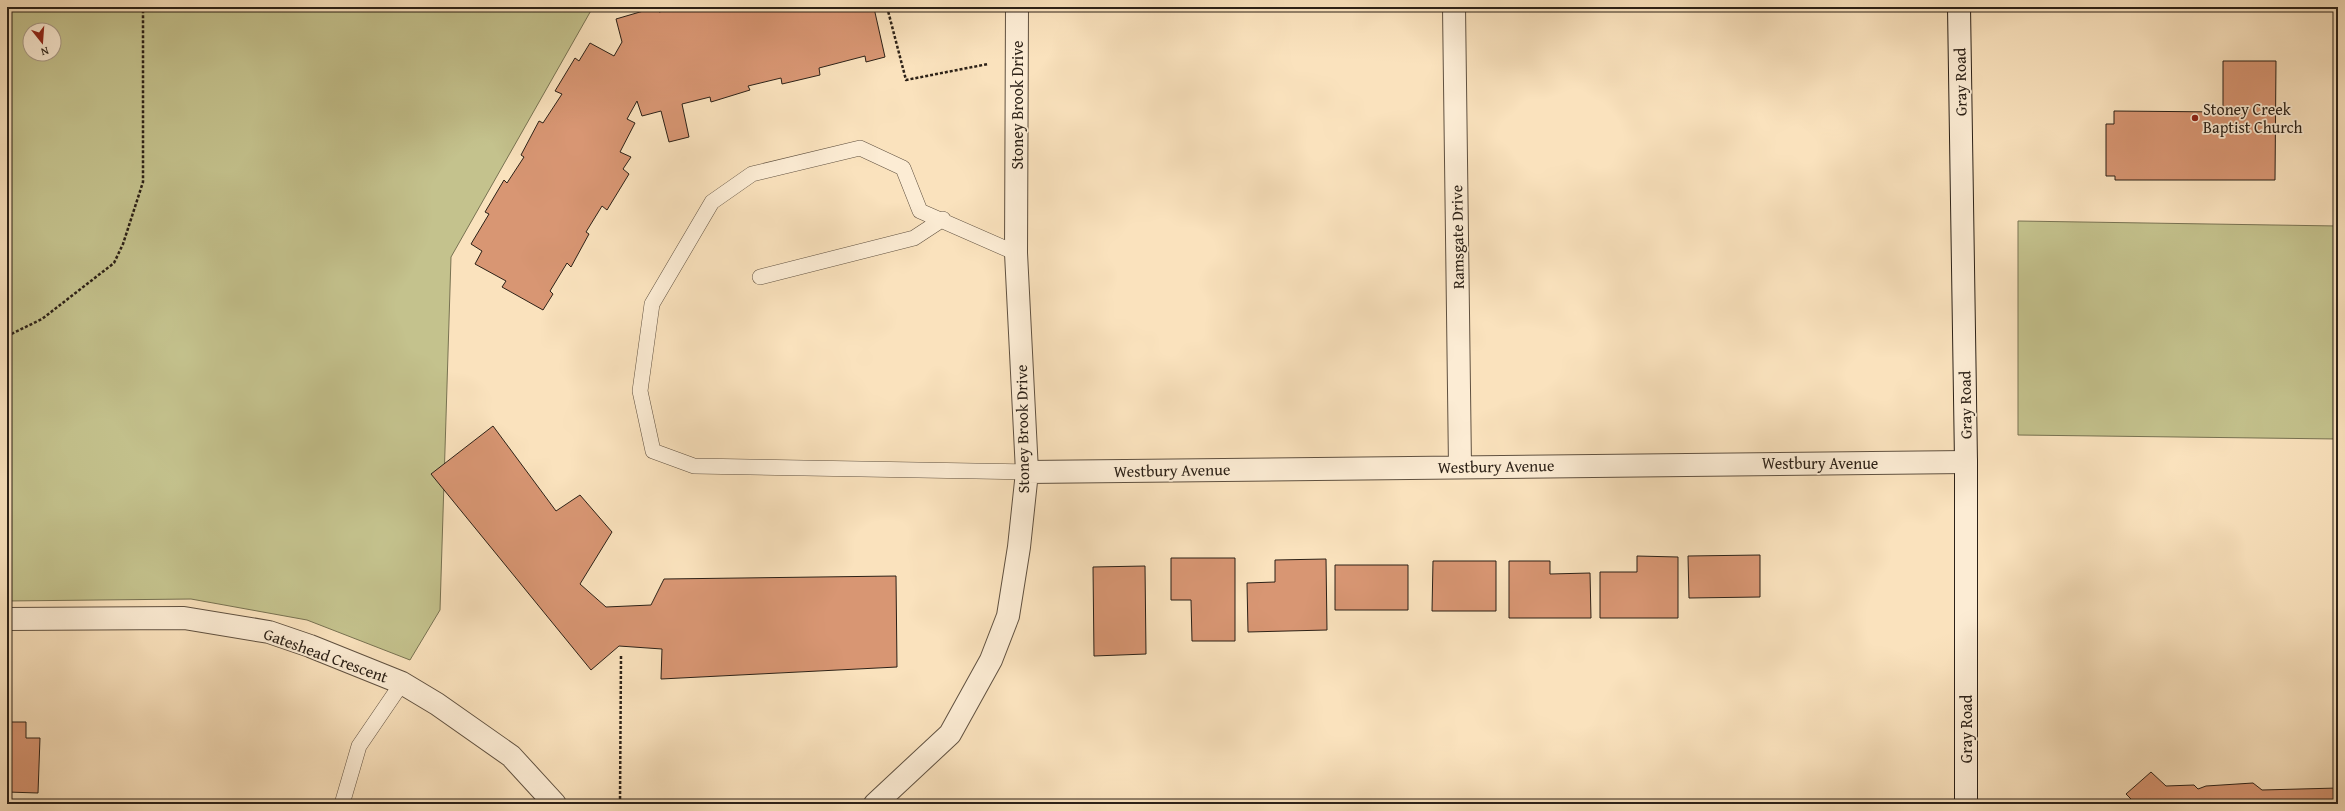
<svg xmlns="http://www.w3.org/2000/svg" width="2345" height="811" font-family="'Gentium Book Plus',serif">
	<rect width="100%" height="100%" fill="#fae2bd"/>
	<filter id="stains"><feTurbulence type="fractalNoise" baseFrequency=".005" numOctaves="4"/><feColorMatrix values="0 0 0 0 .2 0 0 0 0 .09 0 0 0 0 .02 0 0 0 .5 -.17"/></filter>
	<radialGradient id="worn" r=".72"><stop offset=".6" stop-color="#630" stop-opacity="0"/><stop offset="1" stop-color="#630" stop-opacity=".3"/></radialGradient>
	<path fill="#c4c28d" stroke="#787252" fill-rule="evenodd" d="M7,7H593L451,257L440,610L410,660L307,620L191,599L7,601ZM30,30H54V54H30Z
		M2018,221L2338,226V439L2018,435Z"/>
	<path fill="#d89673" stroke="#2c2117" d="M657,7L659,12L680,7L874,8L885,57L866,62L865,56L819,68L820,75L782,84L781,78L748,86L750,90L711,102L710,97L682,104L689,137L669,142L661,111L642,116L637,101L627,119L635,123L620,152L631,157L623,169L629,174L607,210L602,206L586,232L589,234L571,267L567,263L550,291L553,294L543,310L502,287L506,281L475,264L482,251L471,244L489,214L485,212L504,180L507,183L524,157L521,155L539,121L543,123L562,94L555,91L575,58L579,61L590,43L614,56L622,42L616,19Z
		M2223,61H2276L2275,180H2115V176H2106V124H2114V111L2223,112Z
		M493,426L556,511L580,495L612,532L580,584L606,607L651,605L664,579L896,576L897,667L661,679L662,649L619,646L591,670L431,474Z
		M1760,555V597L1689,598L1688,556Z
		M1637,556L1678,557V618H1600V572H1637Z
		M1171,558H1235V641H1192L1191,600H1171Z
		M1326,559L1327,630L1248,632L1247,583L1275,582V560Z
		M1433,561H1496V611H1432Z
		M1509,561H1550V574L1590,573L1591,618H1509Z
		M1335,565H1408V610H1335Z
		M1145,566L1146,654L1094,656L1093,567Z
		M7,722H26V738H40L38,793L7,792Z
		M2151,772L2166,786L2194,785L2198,789L2206,786L2253,783L2262,790L2338,788V804H2136L2126,794Z"/>
	<g fill="none" stroke-linecap="round" stroke-linejoin="round">
		<g stroke="#605140" stroke-width="16">
			<path id="lane" d="M1016,253L920,211L903,168L860,148L752,174L712,202L652,304L640,391L653,451L694,466L1027,472
				M760,277L914,238L943,219
				M342,804L359,746L402,683"/>
		</g>
		<g stroke="#605140" stroke-width="24">
			<path id="street" d="M1454,7L1460,466
				M1027,472L1966,462
				M7,619L184,618L269,632L310,646L402,683L437,704L511,756L555,804
				M875,804L950,734L991,660L1008,616L1019,547L1027,472L1016,253L1017,7"/>
		</g>
		<g stroke="#2c2117" stroke-width="24">
			<path id="secondary" d="M1959,7L1966,462V804"/>
		</g>
		<path stroke="#2c2117" stroke-width="2.5" stroke-dasharray="3 2" stroke-linecap="butt" d="M887,7L906,80L988,64
			M7,336L42,319L114,263L123,244L143,182V7
			M620,804L621,656"/>
		<use href="#lane" stroke="#fcecd4" stroke-width="15"/>
		<use href="#street" stroke="#fcecd4" stroke-width="22"/>
		<use href="#secondary" stroke="#fcecd4" stroke-width="22"/>
	</g>
	<circle fill="#8f2418" stroke="#fcecd4" stroke-width="1.5" cx="2195" cy="118" r="4"/>
	<g text-anchor="middle" stroke-width="3.5" stroke-linejoin="round" paint-order="stroke">
		<g font-size="16" fill="#2c2117" stroke="#fcecd4">
			<text transform="translate(1960 82) rotate(-91)" y="6">Gray Road</text>
			<text transform="translate(1017 105) rotate(-90)" y="6">Stoney Brook Drive</text>
			<text transform="translate(1457 237) rotate(-91)" y="6">Ramsgate Drive</text>
			<text transform="translate(1965 405) rotate(-91)" y="6">Gray Road</text>
			<text transform="translate(1022 429) rotate(-91)" y="6">Stoney Brook Drive</text>
			<text x="1820" y="469">Westbury Avenue</text>
			<text transform="translate(1496 466) rotate(-1)" y="6">Westbury Avenue</text>
			<text transform="translate(1172 470) rotate(-1)" y="6">Westbury Avenue</text>
			<text transform="translate(326 655) rotate(20)" y="6">Gateshead Crescent</text>
			<text transform="translate(1966 729) rotate(-90)" y="6">Gray Road</text>
		</g>
		<g font-size="16" fill="#2c2117" stroke="#fcecd4" text-anchor="start">
			<text x="2203" y="115">Stoney Creek<tspan x="2203" dy="18">Baptist Church</tspan></text>
		</g>
	</g>
	<rect width="2345" height="811" fill="none" stroke="#fae2bd" stroke-width="24"/>
	<rect x="8" y="8" width="2329" height="795" fill="none" stroke="#2c2117" stroke-width="2"/>
	<rect x="12" y="12" width="2321" height="787" fill="none" stroke="#2c2117"/>
	<g transform="translate(42 42) rotate(163)"><circle r="19" fill="#fcecd4" stroke="#a99b88"/>
	<path d="M0-3L7 15L0 10L-7 15Z" fill="#8f2418"/>
	<text y="-6" font-size="11" font-weight="bold" text-anchor="middle" fill="#2c2117">N</text>
	</g>
	<rect width="100%" height="100%" filter="url(#stains)"/>
	<rect width="100%" height="100%" fill="url(#worn)"/>
</svg>
